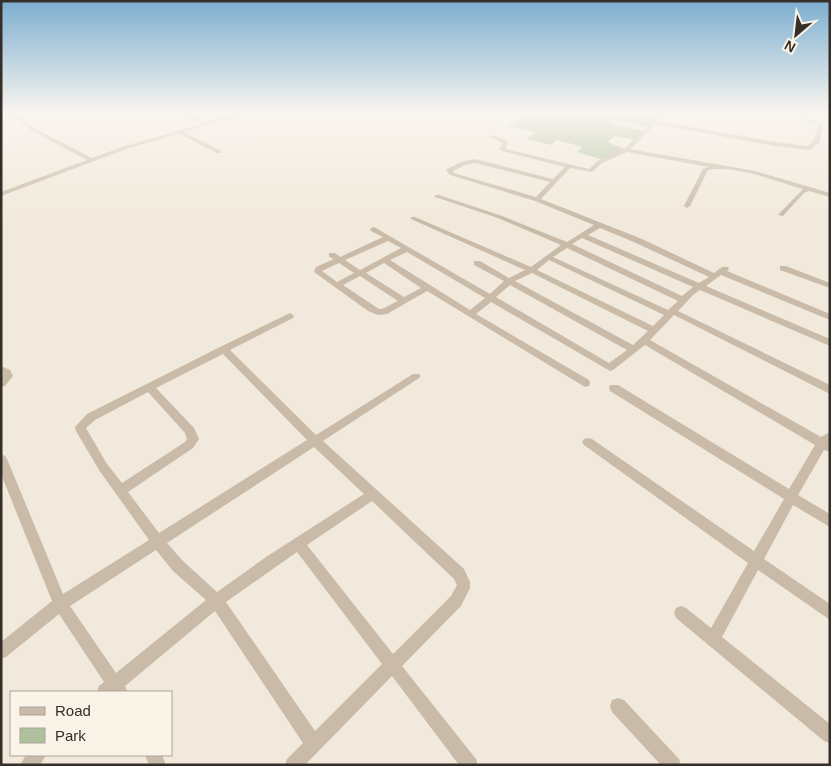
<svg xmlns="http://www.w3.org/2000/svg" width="831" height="766" font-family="Arial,sans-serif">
	<rect width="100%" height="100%" fill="#f1e9db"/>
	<path fill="#afc09c" d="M519,113H633L655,117V122L649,127L614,120L611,124L645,131L636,140L614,136L608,142L626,150L604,160L577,152L583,147L557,140L551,145L526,139L536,132L508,126L521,117Z"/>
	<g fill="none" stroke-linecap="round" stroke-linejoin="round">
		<path stroke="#c9bba8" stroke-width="3" d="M11,113L32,129"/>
		<path fill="#c9bba8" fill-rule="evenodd" d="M185,113H191L207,122L238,113H247L184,132L221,151V153H217L179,134L129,148L1,196V192L87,160L30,130V128H34L92,158L125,146L175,132V130H180L202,124Z
			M652,113H658V121L775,142L808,146L813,142L818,125L804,120V118L824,124L819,143L809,150L775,146L656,124L630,149L755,171L830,193V197L809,191L804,193L783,216L778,215L803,189C775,181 736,165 708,170L690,206L687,208L684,206L703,169L709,167L627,152L602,163L592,172L570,168L541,199L642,239L714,273L722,267H728L729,269L727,271L830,314V320L721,275L706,286L830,339V346L700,290L693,295L678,311L830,385V394L674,315L650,340L821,437L830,432V452L824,450L798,495L830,514V527L793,505L764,559L830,604V620L758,570L722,637L830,724V743L824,741L676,618L674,613L676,608L681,606L686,608L711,628L748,563L584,445L582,442L584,439L588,438L592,439L754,551L784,499L610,391L609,388L610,385H618L789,489L815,445L645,345L613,370L610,371L491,302L476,314L589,380L590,383L589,386L585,387L427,291L387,314L378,315L368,311L314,272L316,267L334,259L329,257V253H335L340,257L383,237L371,231L370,229L374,227L490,294L504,281L474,265V261H480L509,278L525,270L411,219V217H415L531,267L561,245L498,218L435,197V195H439L502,216L567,242L594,225L535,201L450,175L446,170L447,169L461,162L475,159L553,179L565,167L502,151L499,149L503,143L489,137L492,135L508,141L506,149L589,169L598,161L624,149L652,122ZM475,163L550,182L536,197L454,173L453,171L465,165ZM600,228L636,243L709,277L699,283L588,235ZM582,238L693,287L682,296L572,244ZM388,241L401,248L360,270L345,260ZM567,248L678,301L668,310L553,257ZM407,252L485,298L470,310L390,260ZM549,260L664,315L653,326L537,270ZM339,263L354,273L337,282L322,271ZM384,263L421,288L404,297L366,273ZM532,273L648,331L633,345L515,281ZM360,276L398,301L382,309H379L343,285ZM510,285L627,350L609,363L496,297Z
			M780,266H786L830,283V288L780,270Z
			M290,313L294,316L293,318L230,350L316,435L413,374H419L421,376L419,378L323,441L464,569L470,582V588L461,606L402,666L476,759L478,765H459L392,676L305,765H285L287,759L303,743L215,611L125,686L128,692H97L99,686L104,682L59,614L6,657L1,659V642L52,601L1,474V454L5,456L7,459L63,594L149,540L99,470L76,431L75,427L87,414L220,347ZM223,354L307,440L159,533L128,492L193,448L199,439L194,428L156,388ZM148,392L185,433L187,439L185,442L122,483L107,464L86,428L95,420ZM314,447L364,494L266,557L217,592L183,561L167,543ZM372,501L454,579L457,585L451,596L393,654L307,545ZM156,550L173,571L206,600L116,673L70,606ZM297,552L382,664L315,731L226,602Z
			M1,366L10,370L13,376L5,386L1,387V377L3,375L1,373Z
			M618,698L624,700L679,759L681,765H661L612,712L610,706L612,700Z
			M26,755H46L40,765H20Z
			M145,755H162L166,765H149Z"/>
	</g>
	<linearGradient id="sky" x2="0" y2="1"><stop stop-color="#7caed0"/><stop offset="0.51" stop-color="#f9f5ef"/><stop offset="1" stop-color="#f9f5ef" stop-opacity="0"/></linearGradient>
	<rect width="831" height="221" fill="url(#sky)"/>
	<rect width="831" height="766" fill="none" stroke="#362e28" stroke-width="5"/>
	<rect x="10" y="691" width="162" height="65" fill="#f9f3e8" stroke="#aba49b"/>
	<rect x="20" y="707" width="25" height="8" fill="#c9bba8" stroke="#aba49b"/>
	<text x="55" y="716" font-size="15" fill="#362e28">Road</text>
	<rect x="20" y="728" width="25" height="15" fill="#afc09c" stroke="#aba49b"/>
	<text x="55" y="741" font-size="15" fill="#362e28">Park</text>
	<g transform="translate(796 35) rotate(208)" stroke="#f9f3e8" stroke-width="4" paint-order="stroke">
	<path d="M0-4L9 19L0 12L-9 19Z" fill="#362e28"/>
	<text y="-8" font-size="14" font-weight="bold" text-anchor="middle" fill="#362e28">N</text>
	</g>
</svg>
